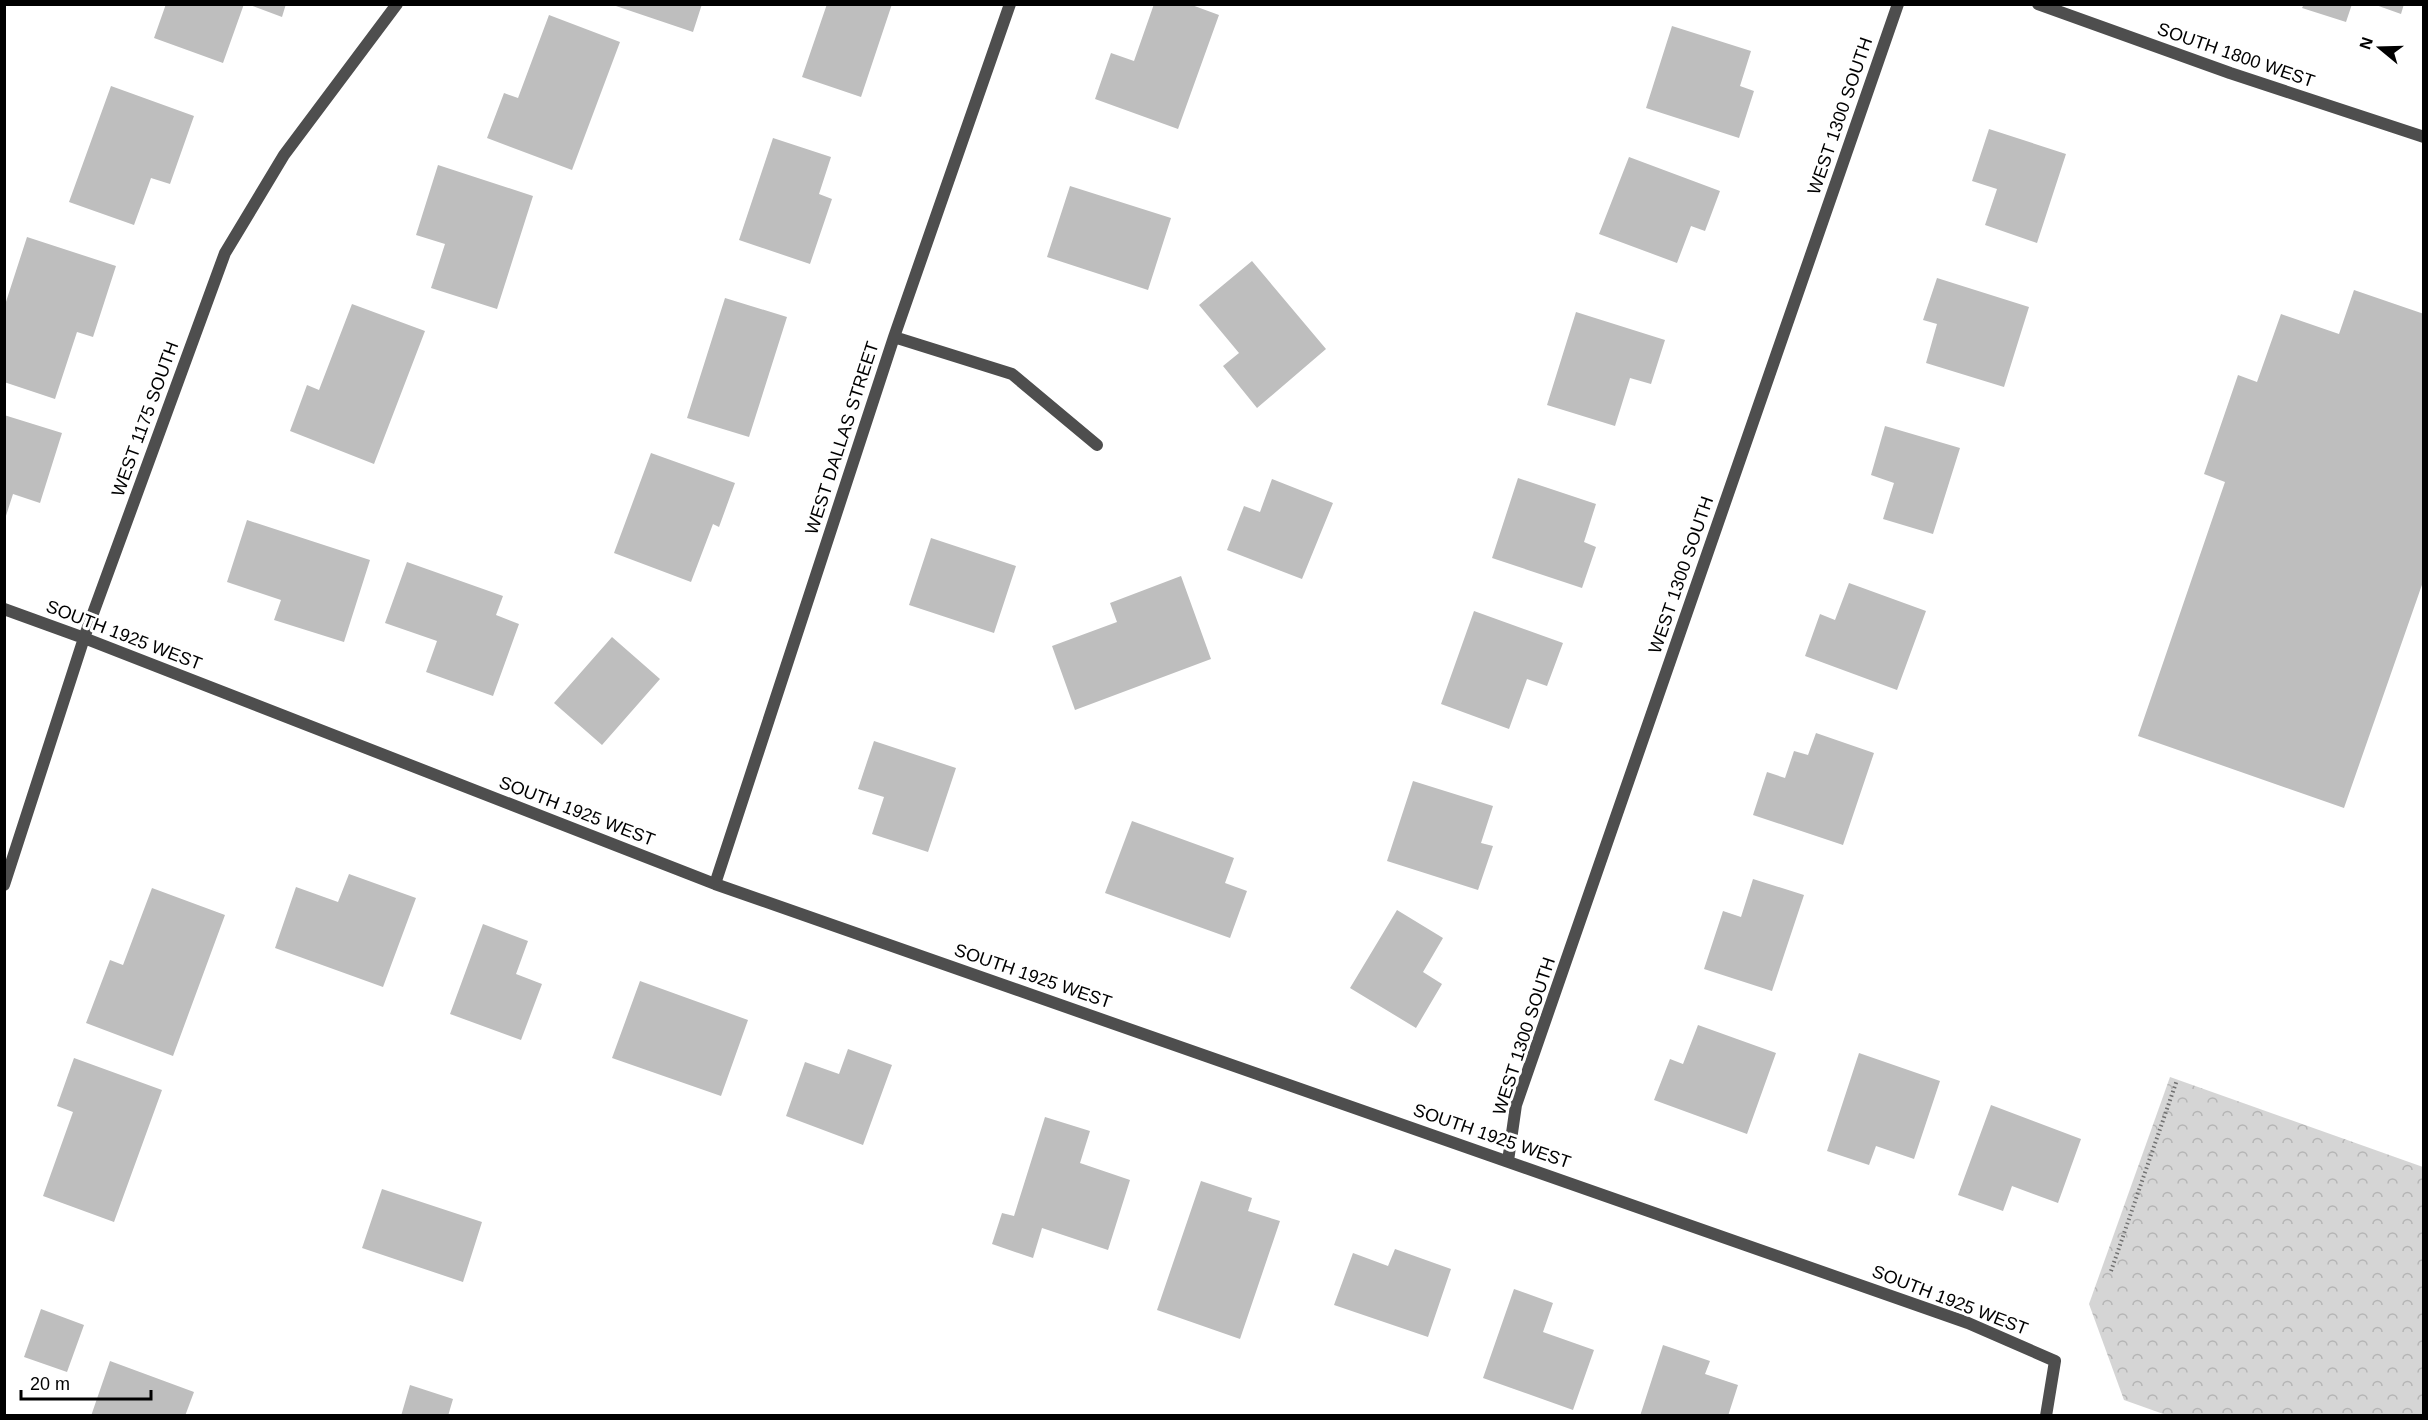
<svg xmlns="http://www.w3.org/2000/svg" width="2428" height="1420" font-family="Arial,sans-serif">
	<defs>
		<pattern id="park-crowns" width="20" height="18" patternUnits="userSpaceOnUse" patternTransform="scale(1.5)"><rect width="20" height="18" fill="#d5d5d5"/><path d="M2 6a3 3 0 1 1 6 0M12 15a3 3 0 1 1 6 0" fill="none" stroke="#b5b5b5"/></pattern>
	</defs>
	<rect width="100%" height="100%" fill="#fff"/>
	<path fill="url(#park-crowns)" d="M2170,1077L2423,1167V1415L2169,1416L2124,1400L2089,1304Z"/>
	<path fill="#bebebe" d="M166,4H244L223,63L154,38Z
		M247,4H286L282,17Z
		M610,4H702L693,32Z
		M827,4H892L861,97L802,77Z
		M1154,4H1189L1219,15L1178,129L1095,99L1111,53L1134,61Z
		M2304,4H2352L2346,22L2302,8Z
		M2373,4H2404L2401,14Z
		M549,15L620,42L572,170L487,138L504,93L518,98Z
		M1672,26L1751,51L1740,86L1754,91L1739,138L1646,108Z
		M111,86L194,116L170,184L151,178L134,225L69,202Z
		M1989,129L2066,154L2037,243L1985,225L1997,189L1972,181Z
		M773,138L831,157L819,194L832,199L810,264L739,240Z
		M1629,157L1720,191L1705,231L1691,226L1677,263L1599,234Z
		M438,165L533,196L497,309L431,288L445,244L416,235Z
		M1070,186L1171,218L1148,290L1047,257Z
		M27,237L116,266L93,337L77,332L55,399L4,382V308Z
		M1252,261L1326,349L1257,408L1223,366L1239,353L1199,305Z
		M1937,278L2029,307L2004,387L1926,363L1937,324L1923,320Z
		M2354,290L2424,314V579L2344,808L2138,736L2225,482L2204,474L2238,375L2257,382L2281,314L2339,334Z
		M725,298L787,317L749,437L687,418Z
		M352,304L425,331L374,464L290,431L307,385L319,390Z
		M1576,312L1665,340L1651,384L1630,378L1615,426L1547,405Z
		M4,415L62,433L40,503L13,494L5,519Z
		M1885,426L1960,448L1933,534L1883,519L1894,483L1871,475Z
		M651,453L735,483L719,527L713,524L691,582L614,553Z
		M1518,478L1596,504L1584,542L1596,547L1582,588L1492,558Z
		M1272,479L1333,503L1302,579L1227,550L1244,506L1260,512Z
		M247,520L370,560L344,642L274,620L281,600L227,582Z
		M931,538L1016,566L994,633L909,605Z
		M407,562L503,596L496,615L519,624L493,696L426,672L437,641L385,623Z
		M1181,576L1211,659L1075,710L1052,646L1117,622L1110,603Z
		M1849,583L1926,611L1897,690L1805,656L1820,614L1835,620Z
		M1474,611L1563,643L1547,686L1527,679L1509,729L1441,704Z
		M612,637L660,679L602,745L554,703Z
		M1816,733L1874,753L1843,845L1753,815L1767,772L1785,778L1794,751L1808,755Z
		M874,741L956,768L928,852L872,834L884,797L858,789Z
		M1413,781L1493,806L1481,843L1493,846L1478,890L1387,861Z
		M1132,821L1234,858L1225,883L1247,891L1230,938L1105,893Z
		M349,874L416,898L383,987L275,948L296,887L338,902Z
		M1753,879L1804,895L1772,991L1704,969L1723,911L1741,917Z
		M152,888L225,915L173,1056L86,1023L110,960L123,965Z
		M1397,910L1443,938L1423,972L1442,984L1416,1028L1350,988Z
		M483,924L528,941L516,974L542,984L521,1040L450,1014Z
		M640,981L748,1020L721,1096L612,1058Z
		M1698,1025L1776,1053L1747,1134L1654,1100L1670,1059L1683,1064Z
		M848,1049L892,1065L863,1145L786,1116L805,1062L839,1074Z
		M1859,1053L1940,1081L1914,1159L1876,1146L1869,1165L1827,1151Z
		M74,1058L162,1090L114,1222L43,1196L73,1112L57,1106Z
		M1991,1105L2081,1139L2058,1203L2012,1186L2003,1211L1958,1195Z
		M1045,1117L1090,1131L1080,1163L1130,1180L1108,1250L1042,1228L1033,1258L992,1244L1002,1213L1014,1216Z
		M1201,1181L1252,1198L1248,1211L1280,1221L1240,1339L1157,1310Z
		M382,1189L482,1222L463,1282L362,1248Z
		M1395,1249L1451,1269L1428,1337L1334,1305L1353,1253L1388,1266Z
		M1514,1289L1553,1303L1543,1332L1594,1350L1573,1410L1483,1378Z
		M41,1309L84,1325L67,1372L24,1357Z
		M1663,1345L1710,1361L1705,1374L1738,1385L1728,1416H1640Z
		M110,1361L194,1392L185,1416H91Z
		M410,1385L453,1399L448,1416H401Z"/>
	<g fill="none" stroke-linecap="round" stroke-linejoin="round">
		<path stroke="#707070" stroke-width="4" stroke-dasharray="1.5 3" stroke-linecap="butt" d="M2111,1271L2177,1080"/>
		<path stroke="#4e4e4e" stroke-width="12" d="M2038,4L2230,73L2424,137
			M894,337L1012,374L1097,445
			M4,609L84,638L715,884L1968,1323L2055,1361L2046,1416
			M715,884L894,337L1010,4
			M4,885L84,638L225,253L284,155L397,4
			M1508,1161L1516,1105L1898,4"/>
	</g>
	<g text-anchor="middle" stroke-width="6" stroke-linejoin="round" paint-order="stroke">
		<g font-size="18" fill="#000" stroke="#fff">
			<text transform="translate(2236 55) rotate(19)" y="6">SOUTH 1800 WEST</text>
			<text transform="translate(1840 116) rotate(-71)" y="6">WEST 1300 SOUTH</text>
			<text transform="translate(145 419) rotate(-70)" y="6">WEST 1175 SOUTH</text>
			<text transform="translate(842 438) rotate(-72)" y="6">WEST DALLAS STREET</text>
			<text transform="translate(1681 575) rotate(-71)" y="6">WEST 1300 SOUTH</text>
			<text transform="translate(124 635) rotate(21)" y="6">SOUTH 1925 WEST</text>
			<text transform="translate(577 811) rotate(21)" y="6">SOUTH 1925 WEST</text>
			<text transform="translate(1033 976) rotate(19)" y="6">SOUTH 1925 WEST</text>
			<text transform="translate(1524 1036) rotate(-72)" y="6">WEST 1300 SOUTH</text>
			<text transform="translate(1492 1136) rotate(19)" y="6">SOUTH 1925 WEST</text>
			<text transform="translate(1950 1300) rotate(21)" y="6">SOUTH 1925 WEST</text>
		</g>
	</g>
	<rect width="2428" height="1420" fill="none" stroke="#000000" stroke-width="12"/>
	<g transform="translate(2380 48) rotate(289)" stroke="#ffffff" stroke-width="4.5" paint-order="stroke">
	<path d="M0-4.5L10 22L0 15L-10 22Z" fill="#000000"/>
	<text y="-9" font-size="16" font-weight="bold" text-anchor="middle" fill="#000000">N</text>
	</g>
	<path d="M21 1390v9h130v-9" fill="none" stroke="#000000" stroke-width="3"/>
	<text x="30" y="1390" font-size="18" fill="#000000" stroke="#ffffff" stroke-width="4.5" paint-order="stroke">20 m</text>
</svg>
